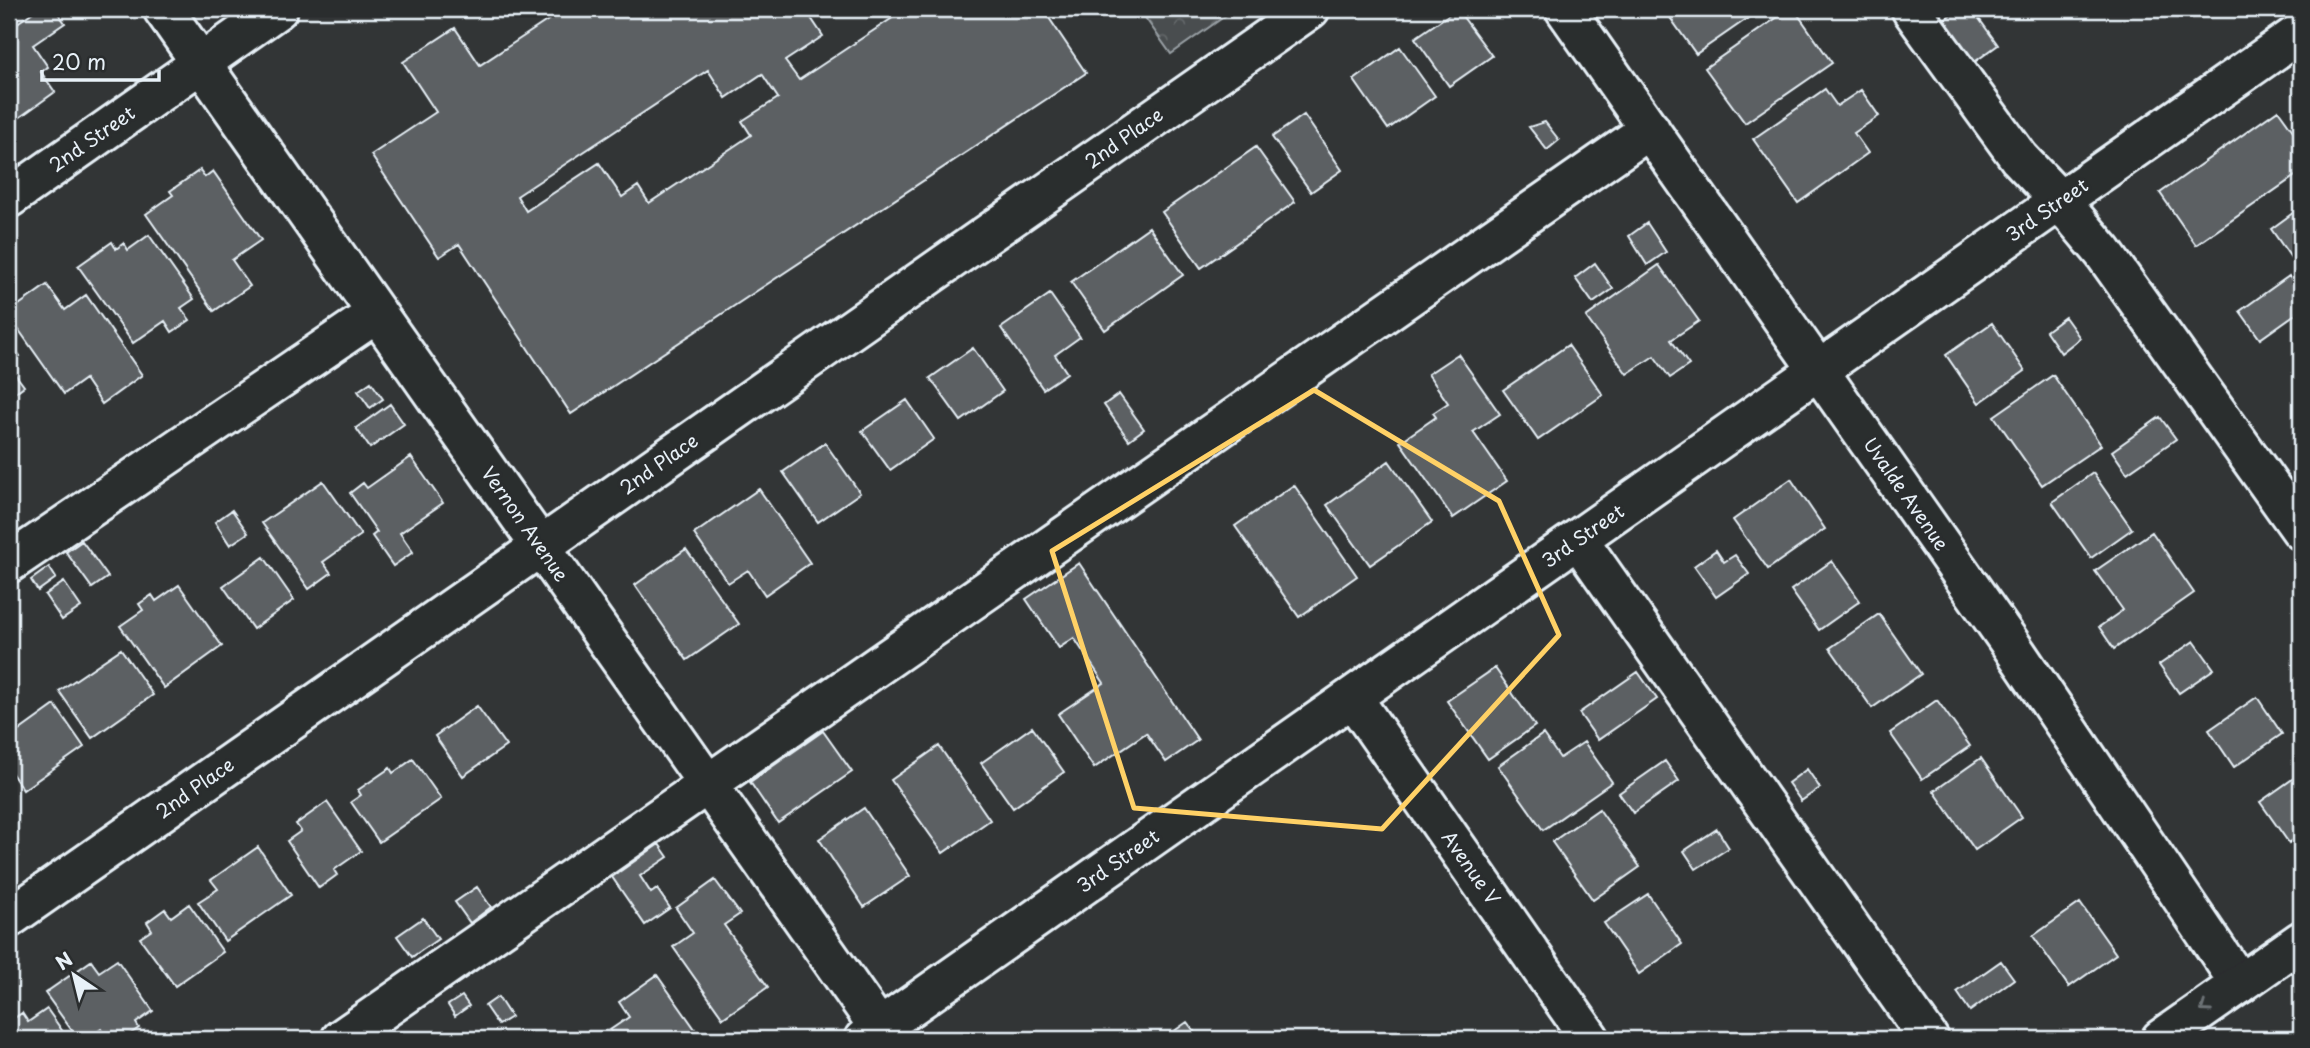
<svg xmlns="http://www.w3.org/2000/svg" width="2310" height="1048" font-family="'Playpen Sans',sans-serif">
	<defs>
		<pattern id="park-crowns" width="20" height="18" patternUnits="userSpaceOnUse" patternTransform="scale(1.75)"><rect width="20" height="18" fill="#494d4f"/><path d="M2 6a3 3 0 1 1 6 0M12 15a3 3 0 1 1 6 0" fill="none" stroke="#636769"/></pattern>
	</defs>
	<rect width="100%" height="100%" fill="#323536"/>
	<filter id="ink" filterUnits="userSpaceOnUse"><feTurbulence type="fractalNoise" baseFrequency=".0143" numOctaves="2"/><feDisplacementMap in="SourceGraphic" scale="14" xChannelSelector="R" yChannelSelector="G"/><feConvolveMatrix kernelMatrix="1 2 1 2 8 2 1 2 1" color-interpolation-filters="sRGB"/></filter>
	<g filter="url(#ink)">
		<path fill="url(#park-crowns)" stroke="#989fa4" stroke-width="2" d="M1139,9H1235L1171,54Z"/>
		<path fill="#5c6063" stroke="#e8f1f8" stroke-width="2" fill-rule="evenodd" d="M37,9H55L65,23L33,45L48,67L41,72L55,92L9,125V29Z
			M565,9H805L823,36L785,61L799,80L906,9H1043L1086,73L571,414L459,244L439,257L371,155L436,112L403,62L455,28L480,65ZM708,70L726,98L762,74L778,98L742,121L751,135L649,203L638,186L622,197L599,163L526,211L517,196Z
			M1457,9L1492,56L1449,86L1415,38Z
			M1664,9H1761L1696,54Z
			M1789,9H1794L1832,63L1745,123L1705,68Z
			M1959,9H1972L1998,45L1973,63L1943,20Z
			M1400,47L1435,96L1388,129L1354,80Z
			M1825,89L1837,106L1861,90L1879,116L1854,133L1868,153L1798,203L1753,139Z
			M2278,110L2301,142V172L2196,245L2160,193Z
			M1304,115L1342,170L1311,192L1272,137Z
			M1545,122L1559,140L1547,150L1529,127Z
			M1256,147L1295,202L1201,268L1162,212Z
			M200,170L205,177L213,171L261,240L232,260L250,286L214,311L146,214L173,195L170,191Z
			M2301,207V272L2271,229Z
			M1647,223L1666,252L1647,265L1629,236Z
			M1149,227L1183,275L1105,330L1071,282Z
			M149,235L194,299L181,308L190,320L172,332L165,321L133,343L78,266L112,242L116,249L124,243L128,250Z
			M1595,263L1613,289L1593,303L1575,278Z
			M1659,265L1699,321L1671,340L1689,365L1670,378L1654,356L1627,374L1586,317Z
			M2289,276L2301,293V310L2260,339L2240,311Z
			M47,285L65,310L86,295L142,375L102,404L85,379L64,394L9,316V312Z
			M1050,294L1080,337L1055,355L1067,373L1043,389L1001,328Z
			M2065,317L2080,338L2061,353L2046,331Z
			M1992,323L2025,371L1979,403L1946,355Z
			M9,341L20,356L9,363Z
			M1568,345L1603,395L1538,440L1503,390Z
			M973,348L1003,391L961,421L930,378Z
			M1458,354L1500,414L1473,432L1507,481L1453,518L1400,442L1436,417L1433,413L1448,403L1428,374Z
			M9,366L24,386L9,397Z
			M2053,375L2101,445L2042,485L1994,416Z
			M371,382L383,399L370,408L358,391Z
			M1119,394L1144,429L1129,440L1104,405Z
			M907,400L934,439L890,470L862,431Z
			M390,404L404,424L370,448L356,428Z
			M2160,417L2176,439L2127,473L2112,451Z
			M825,443L860,493L818,522L783,472Z
			M411,457L443,503L400,533L413,552L393,566L372,536L377,532L350,493L363,483L367,488Z
			M1389,461L1432,522L1370,565L1327,505Z
			M2093,473L2132,529L2091,558L2052,502Z
			M1791,479L1825,529L1768,569L1733,520Z
			M323,481L361,535L323,562L331,573L309,589L262,523Z
			M1294,485L1357,576L1299,617L1235,526Z
			M759,489L810,563L765,595L748,570L728,583L694,534Z
			M232,510L248,533L230,545L215,522Z
			M2152,532L2194,593L2114,649L2099,627L2123,610L2095,571Z
			M82,541L108,577L92,588L66,552Z
			M686,549L739,624L687,660L635,585Z
			M1716,550L1724,562L1735,555L1749,574L1716,597L1694,566Z
			M264,557L294,600L253,629L223,586Z
			M1832,561L1860,601L1819,630L1791,590Z
			M1079,563L1198,740L1166,762L1146,733L1094,768L1058,714L1104,683L1074,638L1059,648L1026,599Z
			M49,567L56,578L38,591L31,580Z
			M64,582L81,607L62,620L45,595Z
			M179,585L222,646L164,688L120,626L143,610L139,604L152,595L156,601Z
			M1879,614L1921,674L1872,708L1830,648Z
			M2194,641L2214,669L2179,693L2159,665Z
			M121,649L153,695L92,738L59,691Z
			M1495,668L1535,726L1488,759L1447,701Z
			M1638,672L1657,699L1598,740L1579,713Z
			M2257,697L2282,734L2234,767L2209,730Z
			M1937,700L1970,746L1922,779L1890,733Z
			M55,705L84,747L23,790L9,769V738Z
			M477,706L506,746L463,776L435,736Z
			M1032,727L1064,772L1013,808L981,763Z
			M823,731L852,772L778,823L750,782Z
			M1543,734L1560,758L1584,742L1612,782L1543,830L1498,766Z
			M939,746L990,820L943,853L891,780Z
			M1981,758L2022,817L1975,850L1934,791Z
			M413,759L441,799L379,842L351,802L361,795L358,790L390,768L393,773Z
			M1665,761L1679,781L1633,813L1619,793Z
			M1807,769L1820,788L1801,801L1788,783Z
			M2301,773V834L2289,843L2260,802Z
			M327,802L361,851L334,870L337,875L319,888L287,841L301,831L296,824Z
			M864,808L910,876L864,907L819,839Z
			M1599,809L1640,867L1593,900L1552,842Z
			M1717,829L1729,848L1696,869L1684,851Z
			M659,844L668,857L640,876L651,893L657,889L670,908L645,925L612,877Z
			M258,847L291,895L225,941L198,902L218,889L211,880Z
			M715,880L740,914L724,925L768,987L723,1018L673,947L693,933L676,908Z
			M477,887L491,907L470,923L455,902Z
			M1648,894L1682,944L1639,974L1604,923Z
			M2080,903L2116,954L2069,987L2033,936Z
			M189,904L223,952L175,986L140,938L152,930L147,922L165,909L171,917Z
			M423,918L438,939L412,957L397,936Z
			M117,960L153,1011L136,1023L139,1028L123,1039H108L101,1029L86,1039H78L45,993L91,961L99,972Z
			M2001,961L2014,979L1970,1011L1957,992Z
			M657,975L695,1029L680,1039H616L610,1030L629,1017L619,1002Z
			M462,996L469,1006L455,1016L448,1005Z
			M498,997L511,1017L498,1025L485,1006Z
			M47,1009L68,1039H9V1036L16,1030L10,1021L22,1013L28,1022Z
			M1187,1022L1200,1039H1163Z"/>
		<g fill="none" stroke-linecap="round" stroke-linejoin="round">
			<g stroke="#e8f1f8" stroke-width="44">
				<path id="minor" d="M163,9L887,1039
					M1565,9L2007,639L2240,984
					M1911,9L2019,158L2060,201L2103,252L2301,530
					M9,198L278,9
					M1578,539L1929,1039
					M9,563L377,313
					M1352,697L1590,1039
					M9,918L1310,9
					M341,1039L1650,129
					M864,1039L2301,32"/>
			</g>
			<g stroke="#e8f1f8" stroke-width="44">
				<path id="major" d="M2161,1039L2301,941"/>
			</g>
			<use href="#minor" stroke="#2a2d2e" stroke-width="38"/>
			<use href="#major" stroke="#2a2d2e" stroke-width="38"/>
		</g>
		<defs><path id="oneway-chevron" d="M-2-3.5L2.5 0L-2 3.5" fill="none" stroke-width="1.6" stroke-linecap="round" stroke-linejoin="round" transform="scale(1.75)"/></defs>
		<use stroke="#6c7275" href="#oneway-chevron" transform="translate(2205 1008) rotate(145)"/>
	</g>
	<path fill="none" stroke="#ffd166" stroke-width="5" stroke-linejoin="round" d="M1314,390L1499,501L1559,635L1382,829L1134,808L1052,551Z"/>
	<g text-anchor="middle" stroke-width="6" stroke-linejoin="round" paint-order="stroke">
		<g font-size="19" fill="#e8f1f8" stroke="#2a2d2e">
			<text transform="translate(1124 138) rotate(-35)" y="7">2nd Place</text>
			<text transform="translate(92 139) rotate(-35)" y="7">2nd Street</text>
			<text transform="translate(2047 210) rotate(-35)" y="7">3rd Street</text>
			<text transform="translate(659 464) rotate(-35)" y="7">2nd Place</text>
			<text transform="translate(1906 494) rotate(55)" y="7">Uvalde Avenue</text>
			<text transform="translate(525 524) rotate(55)" y="7">Vernon Avenue</text>
			<text transform="translate(1583 536) rotate(-35)" y="7">3rd Street</text>
			<text transform="translate(195 788) rotate(-35)" y="7">2nd Place</text>
			<text transform="translate(1118 861) rotate(-35)" y="7">3rd Street</text>
			<text transform="translate(1471 868) rotate(55)" y="7">Avenue V</text>
		</g>
	</g>
	<rect width="2310" height="1048" fill="none" stroke="#2a2d2e" stroke-width="35"/>
	<rect x="18" y="18" width="2275" height="1013" fill="none" stroke="#e8f1f8" stroke-width="2.5" filter="url(#ink)"/>
	<g transform="translate(74 975) rotate(325)" stroke="#2a2d2e" stroke-width="5" paint-order="stroke">
	<path d="M0-5L12 26L0 18L-12 26Z" fill="#e8f1f8"/>
	<text y="-10" font-size="19" font-weight="bold" text-anchor="middle" fill="#e8f1f8">N</text>
	</g>
	<path d="M42 70v10h117v-10" fill="none" stroke="#e8f1f8" stroke-width="3.5"/>
	<text x="52" y="70" font-size="21" fill="#e8f1f8" stroke="#2a2d2e" stroke-width="5" paint-order="stroke">20 m</text>
</svg>
